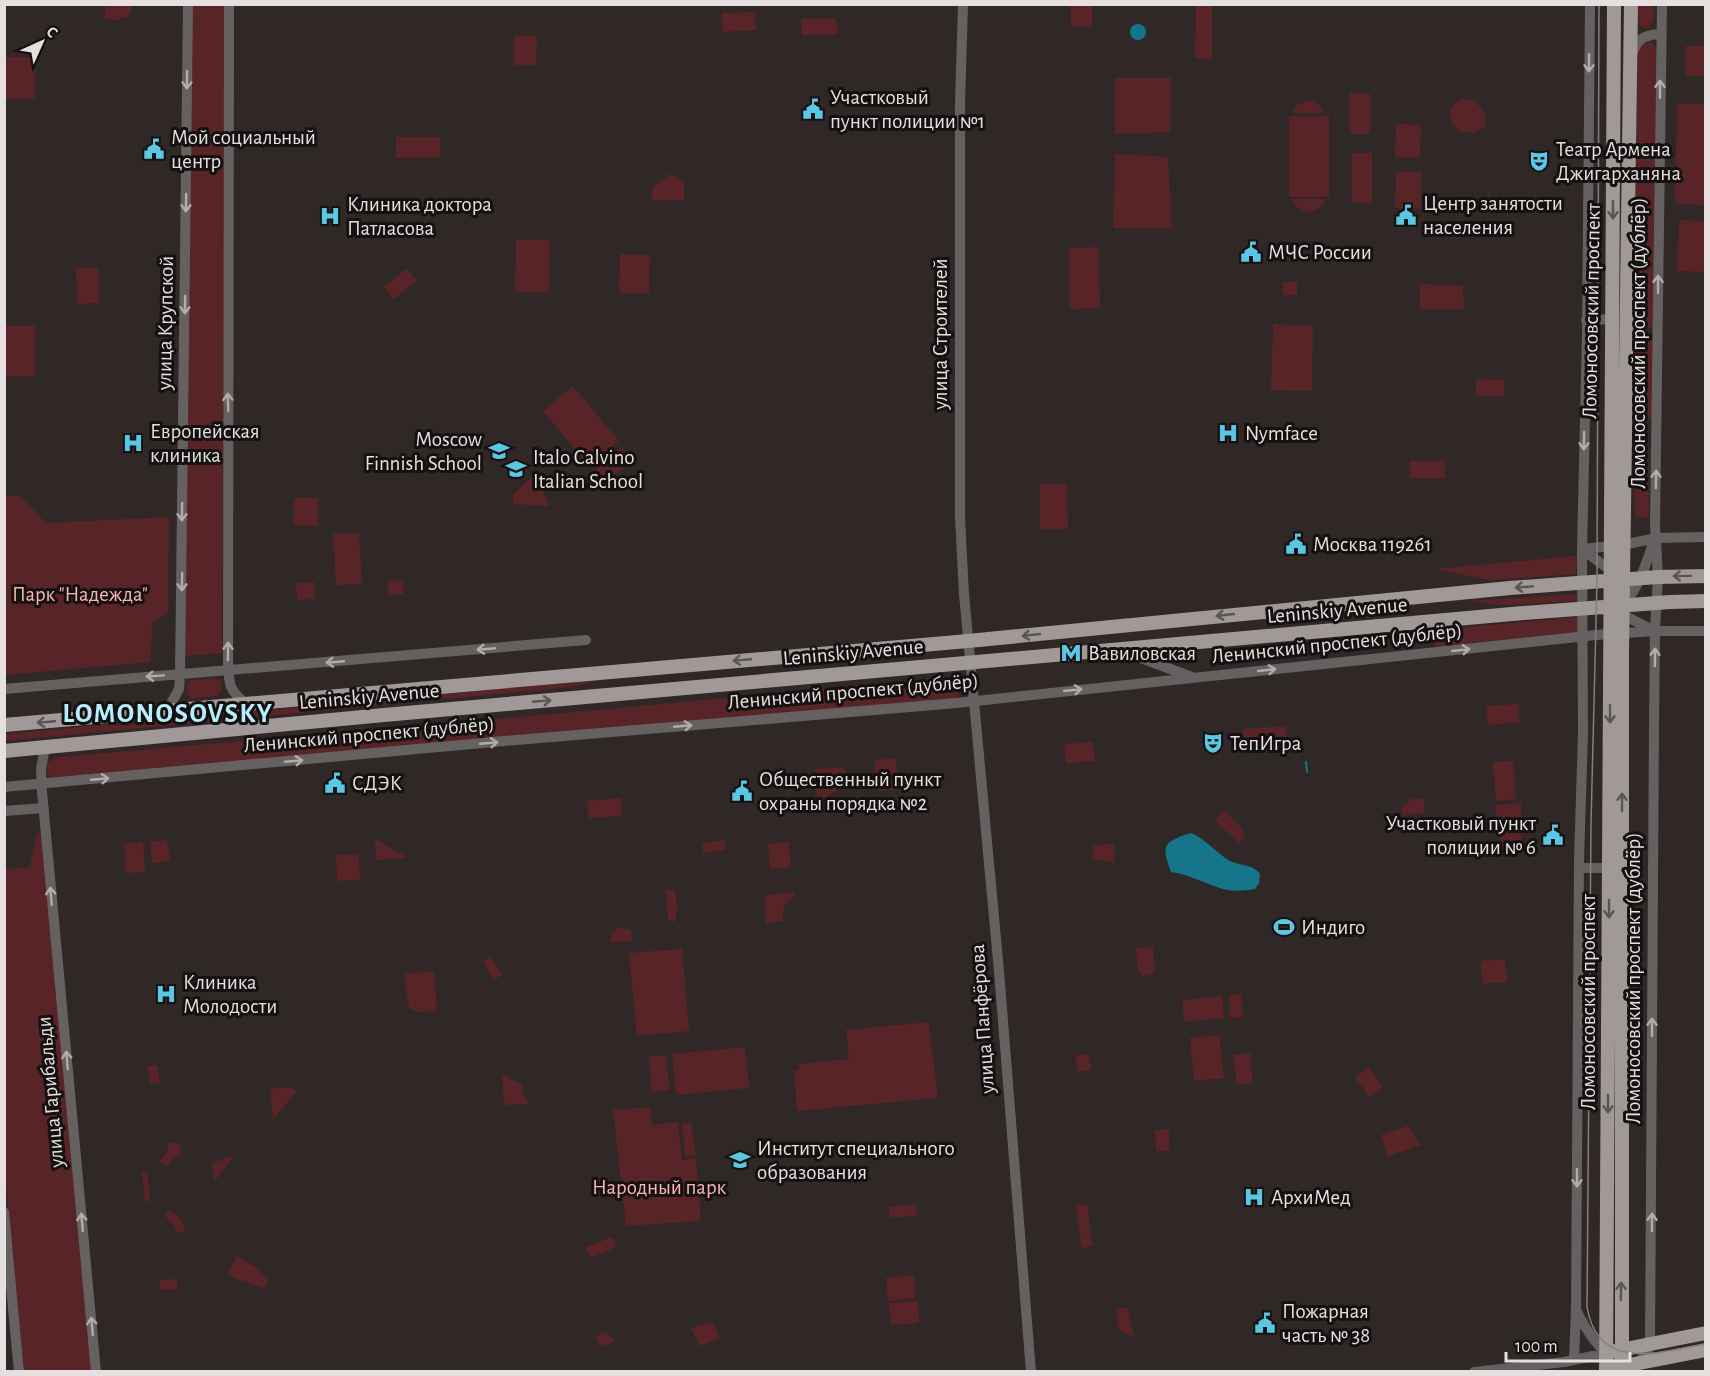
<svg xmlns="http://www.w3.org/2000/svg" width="1710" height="1376" font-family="'Alegreya Sans',sans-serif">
	<rect width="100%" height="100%" fill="#302727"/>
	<path fill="#582427" d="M105,5H129L132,7L128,17L120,18L119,20L105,19Z
		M191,5H225L222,653L185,656Z
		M1070,5H1092V27H1071Z
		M1196,5H1212V59L1195,58Z
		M1638,5H1654V20L1649,28L1646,29L1639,25Z
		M755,12L756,30L722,32V13Z
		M836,18L838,34L802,35L801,19Z
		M514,35L537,36L536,65H514Z
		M1649,40L1656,47L1653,328L1635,327L1637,48Z
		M1686,46H1705V76H1686Z
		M6,57H35V99H5Z
		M1115,78H1171L1170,132L1115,134Z
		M1350,93L1370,94V134H1350Z
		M1460,99L1475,100L1485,114V126L1475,133L1460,132L1451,122V108Z
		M1309,100L1321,106L1324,113H1293L1297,105Z
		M1677,104H1705V205L1675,204Z
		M1289,116H1329V197H1289Z
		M1396,124L1421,125L1420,157H1395Z
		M396,137H440V157L396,158Z
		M1352,153H1372V203L1352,202Z
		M1115,154L1168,157L1172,228H1113Z
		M1396,172H1421V209L1395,208Z
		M670,174L684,183V200H651L653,187Z
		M1292,199H1326C1319,216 1299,216 1292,199Z
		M1679,220L1705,221V272L1677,271Z
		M516,240H550L549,292H515Z
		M1099,247L1100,308L1070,309L1069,248Z
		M620,254L650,255L649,294L619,293Z
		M76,268H98L99,303L77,304Z
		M406,269L417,280L394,299L384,287Z
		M1283,282H1297V295H1283Z
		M1420,284L1463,286L1464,309H1420Z
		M1273,324L1313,326L1312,391L1271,390Z
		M5,326H35V376H5Z
		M1634,335L1653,336L1652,419H1634Z
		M1476,379L1504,380V396H1476Z
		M573,386L619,441L589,466L543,411Z
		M1640,442L1648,443L1649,517H1635L1634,446H1640Z
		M621,447L632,460L606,482L595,468Z
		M1410,461H1445V478H1410Z
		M536,473L549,506L513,504V495Z
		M1040,484H1067L1068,529H1040Z
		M4,496H20L46,523L169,517L168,612L152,624L151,662L5,675Z
		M294,498H318V526L294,525Z
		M359,533L362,584L336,585L333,534Z
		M1575,556L1578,559L1576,574L1490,580L1435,569Z
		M403,580L404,594L388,595L387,581Z
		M314,582L315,599L297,600L296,583Z
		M1577,594L1576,601L1500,605L1465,601Z
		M1577,617L1581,621V634L1435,647L1434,630Z
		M956,676L959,699L51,778L46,772L48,762L58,757L587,711Z
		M216,678L221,682V691L217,696L192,699L188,695L186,686L191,680Z
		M596,680L573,687L5,741V734Z
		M1518,704L1520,722L1488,725L1486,706Z
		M1286,726L1287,745L1244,748L1243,729Z
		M1093,742L1095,761L1066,763L1064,744Z
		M896,758L899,789L878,791L875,760Z
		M1513,761L1516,799L1496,801L1493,762Z
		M842,767L852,778L822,801L817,802L815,769Z
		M809,774L810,786L796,788L795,775Z
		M621,798L622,816L589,818L587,801Z
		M1411,799H1424L1425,813L1413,815L1408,813L1403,817L1401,808Z
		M1521,803L1522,844L1503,848L1495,805Z
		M1225,810L1243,830L1245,836L1240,843L1214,821Z
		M37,833H42L92,1371H24L4,1164V869L30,867Z
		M375,839L408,858L376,860Z
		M167,840L170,861L152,863L150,842Z
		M725,840L726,850L703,853L702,843Z
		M143,842L145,872L126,873L124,844Z
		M789,842L791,867L770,869L768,844Z
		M1114,844V863L1092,859L1093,845Z
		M359,854L360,880L337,881L336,855Z
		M666,890H675L677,907L675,922L668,920Z
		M794,892V897C784,904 781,908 784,921L766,923L765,895Z
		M619,927L631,930L632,941L611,942V935Z
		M1153,947L1155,971L1150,975L1143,976L1138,971L1136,948Z
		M682,949L689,1031L637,1036L629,953Z
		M490,957L502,974L494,980L483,961Z
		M1505,959L1507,982L1482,984L1481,961Z
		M434,971L437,1011L418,1012L409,1008L404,974Z
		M1241,994L1243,1017L1230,1018L1229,995Z
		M1222,996L1224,1018L1184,1022L1182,1000Z
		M929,1022L938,1098L797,1111L794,1071L799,1070V1064L849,1059L846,1030Z
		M1219,1035L1224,1078L1194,1081L1190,1038Z
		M745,1047L749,1088L676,1095L672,1054Z
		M1250,1053L1253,1084L1237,1085L1233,1055Z
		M1088,1054L1092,1069L1077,1072L1076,1055Z
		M666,1055L670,1090L652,1092L649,1057Z
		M157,1065L160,1083L150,1084L148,1066Z
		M1369,1067L1383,1088L1369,1097L1355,1077Z
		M501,1073L522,1085L523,1094L529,1104L505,1105Z
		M290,1087L297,1091L273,1120L270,1089Z
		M650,1107L652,1125L678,1122L682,1160L696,1158L701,1221L626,1226L613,1110Z
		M691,1122L696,1155L685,1156L682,1124Z
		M1408,1126L1421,1145L1387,1156L1381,1135Z
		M1169,1129L1170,1151H1156L1155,1130Z
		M173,1142L181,1146L180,1155L173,1159L167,1166L161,1163V1159L168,1152V1143Z
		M235,1155L214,1182L212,1163Z
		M142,1172H147L150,1201H145Z
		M916,1204L917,1215L890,1218L889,1207Z
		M1087,1204L1093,1246L1082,1248L1076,1206Z
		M169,1210L180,1218L186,1229L179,1233L176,1232L174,1225L165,1216Z
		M612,1237L616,1247L590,1258L586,1247Z
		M237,1256L256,1267L268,1280L264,1288L241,1281L227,1274Z
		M914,1275L916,1298L888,1301L886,1278Z
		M177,1279L178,1289L160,1290L159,1280Z
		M918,1301L919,1323L891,1325L889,1303Z
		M1128,1308L1134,1337L1119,1331L1116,1309Z
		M713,1322L720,1338L699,1346L691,1328Z
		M606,1331L615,1342L601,1347L595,1337Z"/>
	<path fill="#16758a" d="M1130 32a8 8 0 1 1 16 0a8 8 0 1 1-16 0Z
		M1191,833C1206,839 1216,853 1230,861C1241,866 1253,864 1260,874L1259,883L1255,889C1242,891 1229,892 1217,887C1201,882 1188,874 1171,872C1161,845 1163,842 1191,833Z"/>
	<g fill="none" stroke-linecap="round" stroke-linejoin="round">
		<path stroke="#16758a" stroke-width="2" d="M1306,762L1307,772"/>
		<path stroke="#666161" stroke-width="10" d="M229,4L228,662C229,683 228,689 245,703
			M963,4L960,103V518L964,594L999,971L1031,1372
			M1632,54C1638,38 1644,35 1660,34
			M1586,320L1612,319
			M1582,549L1623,545L1656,538L1706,537
			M1582,549L1615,574
			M1622,606C1639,589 1646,563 1654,541
			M1618,612L1654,631
			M1119,650L1192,677
			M4,689L586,640
			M167,711L179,689L180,675L188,4
			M45,747L41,769L42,792L96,1372
			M4,787L504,741L957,703L1596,635L1655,631H1706
			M4,811L44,808
			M1579,868H1609
			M4,1212L19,1372
			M1576,1310C1588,1334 1600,1351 1622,1366
			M1574,1360L1576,1310L1579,861L1583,732L1582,549L1587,333L1590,4
			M1637,1365L1648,1350L1650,1343L1654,725L1655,631L1658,577L1655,524L1662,4
			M1474,1372L1564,1362L1607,1353"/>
		<path stroke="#a19898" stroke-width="14" d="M4,725L968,641L1510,588L1658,577L1706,576
			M4,751L384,715L1523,613L1670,602L1706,601
			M1615,1351L1706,1333
			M1614,1368L1706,1350
			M1606,1372L1614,4
			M1622,1372V652L1631,4"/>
		<path stroke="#857e7e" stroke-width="1.5" d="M1599,4L1597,582L1591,824L1587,1307C1598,1373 1660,1352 1706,1344"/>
	</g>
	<defs><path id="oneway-shaft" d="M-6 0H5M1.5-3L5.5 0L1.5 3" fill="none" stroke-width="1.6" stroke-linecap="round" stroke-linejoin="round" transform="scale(1.5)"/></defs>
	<g stroke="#b2adad">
		<use href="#oneway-shaft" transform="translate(1589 63) rotate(91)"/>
		<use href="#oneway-shaft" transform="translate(187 80) rotate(91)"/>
		<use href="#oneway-shaft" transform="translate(1660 89) rotate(-90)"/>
		<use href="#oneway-shaft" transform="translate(186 203) rotate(91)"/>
		<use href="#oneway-shaft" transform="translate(1658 284) rotate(-90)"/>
		<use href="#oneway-shaft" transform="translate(185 305) rotate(91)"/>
		<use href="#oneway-shaft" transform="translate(228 402) rotate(-92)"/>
		<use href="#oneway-shaft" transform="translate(1584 441) rotate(91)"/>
		<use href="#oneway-shaft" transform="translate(1656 479) rotate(-89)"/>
		<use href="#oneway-shaft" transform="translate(182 512) rotate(91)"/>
		<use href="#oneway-shaft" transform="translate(182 582) rotate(91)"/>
		<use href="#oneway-shaft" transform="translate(486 649) rotate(175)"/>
		<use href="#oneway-shaft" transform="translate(1461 650) rotate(-6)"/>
		<use href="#oneway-shaft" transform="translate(228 651) rotate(-89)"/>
		<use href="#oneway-shaft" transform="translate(1655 657) rotate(-89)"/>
		<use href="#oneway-shaft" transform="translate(335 662) rotate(175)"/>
		<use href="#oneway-shaft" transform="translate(1267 670) rotate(-6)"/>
		<use href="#oneway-shaft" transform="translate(155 676) rotate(176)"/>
		<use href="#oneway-shaft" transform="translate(1073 690) rotate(-6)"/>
		<use href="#oneway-shaft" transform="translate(683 726) rotate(-5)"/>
		<use href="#oneway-shaft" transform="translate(489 743) rotate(-5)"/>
		<use href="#oneway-shaft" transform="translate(294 761) rotate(-5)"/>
		<use href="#oneway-shaft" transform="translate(100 779) rotate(-5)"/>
		<use href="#oneway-shaft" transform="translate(51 896) rotate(-95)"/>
		<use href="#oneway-shaft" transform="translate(1652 1027) rotate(-90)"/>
		<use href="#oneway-shaft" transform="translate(67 1060) rotate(-95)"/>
		<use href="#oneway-shaft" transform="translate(1577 1178) rotate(90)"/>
		<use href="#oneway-shaft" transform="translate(82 1222) rotate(-95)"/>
		<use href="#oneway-shaft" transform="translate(1652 1222) rotate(-89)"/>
		<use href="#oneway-shaft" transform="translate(92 1326) rotate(-95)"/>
	</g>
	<g stroke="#5b5454">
		<use href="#oneway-shaft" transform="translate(1613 210) rotate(90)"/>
		<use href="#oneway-shaft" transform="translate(1682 576) rotate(179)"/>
		<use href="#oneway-shaft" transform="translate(1524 587) rotate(176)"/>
		<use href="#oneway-shaft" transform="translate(1225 615) rotate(174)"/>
		<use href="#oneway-shaft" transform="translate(1031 635) rotate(174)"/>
		<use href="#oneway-shaft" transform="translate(742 660) rotate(175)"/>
		<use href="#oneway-shaft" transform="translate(542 701) rotate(-5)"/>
		<use href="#oneway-shaft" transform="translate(1610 714) rotate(90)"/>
		<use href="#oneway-shaft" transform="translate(46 722) rotate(175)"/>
		<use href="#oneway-shaft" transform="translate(1622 802) rotate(-90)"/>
		<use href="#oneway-shaft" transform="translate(1609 909) rotate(90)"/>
		<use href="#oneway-shaft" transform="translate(1608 1104) rotate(90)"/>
		<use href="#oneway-shaft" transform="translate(1621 1291) rotate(-89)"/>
	</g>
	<defs>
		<g id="civic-bare" transform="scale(1.62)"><path d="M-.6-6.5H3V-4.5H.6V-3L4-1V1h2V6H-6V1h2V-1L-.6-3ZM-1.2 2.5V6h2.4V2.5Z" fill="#5ac8e5" stroke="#151111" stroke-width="2.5" paint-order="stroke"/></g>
		<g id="theatre-bare" transform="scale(1.62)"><path d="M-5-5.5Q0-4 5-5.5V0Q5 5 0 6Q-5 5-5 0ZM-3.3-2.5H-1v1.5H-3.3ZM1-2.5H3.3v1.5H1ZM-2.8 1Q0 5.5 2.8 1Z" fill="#5ac8e5" stroke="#151111" stroke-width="2.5" paint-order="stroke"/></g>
		<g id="hospital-bare" transform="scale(1.62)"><path d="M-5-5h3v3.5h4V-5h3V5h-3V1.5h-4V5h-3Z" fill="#5ac8e5" stroke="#151111" stroke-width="2.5" paint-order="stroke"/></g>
		<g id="school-bare" transform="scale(1.62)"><path d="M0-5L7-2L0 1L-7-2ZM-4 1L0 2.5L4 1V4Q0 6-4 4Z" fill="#5ac8e5" stroke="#151111" stroke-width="2.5" paint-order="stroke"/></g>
		<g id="metro-bare" transform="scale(1.62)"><path d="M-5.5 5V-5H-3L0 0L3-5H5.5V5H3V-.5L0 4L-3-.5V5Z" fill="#5ac8e5" stroke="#151111" stroke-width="2.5" paint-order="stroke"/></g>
		<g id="stadium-bare" transform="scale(1.62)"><path d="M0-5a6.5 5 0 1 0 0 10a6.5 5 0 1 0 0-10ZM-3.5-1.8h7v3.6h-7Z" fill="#5ac8e5" stroke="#151111" stroke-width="2.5" paint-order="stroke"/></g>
		<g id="university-bare" transform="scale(1.62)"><path d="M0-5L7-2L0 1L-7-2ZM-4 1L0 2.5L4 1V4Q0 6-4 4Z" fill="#5ac8e5" stroke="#151111" stroke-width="2.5" paint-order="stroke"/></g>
	</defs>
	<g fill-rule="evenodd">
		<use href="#civic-bare" x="813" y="109"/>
		<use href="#civic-bare" x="154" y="149"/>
		<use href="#theatre-bare" x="1539" y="161"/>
		<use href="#civic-bare" x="1406" y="215"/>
		<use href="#hospital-bare" x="330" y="216"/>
		<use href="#civic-bare" x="1251" y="252"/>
		<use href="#hospital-bare" x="1228" y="433"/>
		<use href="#hospital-bare" x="133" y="443"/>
		<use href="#school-bare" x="499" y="451"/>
		<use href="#school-bare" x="516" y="469"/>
		<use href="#civic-bare" x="1296" y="544"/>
		<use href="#metro-bare" x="1071" y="653"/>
		<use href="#theatre-bare" x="1213" y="743"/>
		<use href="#civic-bare" x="335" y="783"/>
		<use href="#civic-bare" x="742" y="791"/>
		<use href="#civic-bare" x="1553" y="835"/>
		<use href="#stadium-bare" x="1284" y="927"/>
		<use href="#hospital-bare" x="166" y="994"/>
		<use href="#university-bare" x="740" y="1160"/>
		<use href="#hospital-bare" x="1254" y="1197"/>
		<use href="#civic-bare" x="1265" y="1323"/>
	</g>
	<g text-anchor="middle" stroke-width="6" stroke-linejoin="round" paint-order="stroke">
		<g font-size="21" fill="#e5dfdf" stroke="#151111" text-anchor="start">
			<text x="830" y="104">Участковый<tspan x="830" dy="24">пункт полиции №1</tspan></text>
			<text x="171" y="144">Мой социальный<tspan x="171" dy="24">центр</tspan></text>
			<text x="1556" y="156">Театр Армена<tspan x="1556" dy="24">Джигарханяна</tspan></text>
			<text x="1423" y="210">Центр занятости<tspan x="1423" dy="24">населения</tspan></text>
			<text x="347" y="211">Клиника доктора<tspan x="347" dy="24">Патласова</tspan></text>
			<text x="1268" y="259">МЧС России</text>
			<text x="150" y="438">Европейская<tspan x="150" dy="24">клиника</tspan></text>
			<text x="1245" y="440">Nymface</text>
			<text x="482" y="446" text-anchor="end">Moscow<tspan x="482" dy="24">Finnish School</tspan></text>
			<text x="533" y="464">Italo Calvino<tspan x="533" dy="24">Italian School</tspan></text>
			<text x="1313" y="551">Москва 119261</text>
			<text x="1088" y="660">Вавиловская</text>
			<text x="1230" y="750">ТепИгра</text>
			<text x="759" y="786">Общественный пункт<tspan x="759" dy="24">охраны порядка №2</tspan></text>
			<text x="352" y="790">СДЭК</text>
			<text x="1536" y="830" text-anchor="end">Участковый пункт<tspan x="1536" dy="24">полиции № 6</tspan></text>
			<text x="1301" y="934">Индиго</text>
			<text x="183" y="989">Клиника<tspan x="183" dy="24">Молодости</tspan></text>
			<text x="757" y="1155">Институт специального<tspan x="757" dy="24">образования</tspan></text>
			<text x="1271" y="1204">АрхиМед</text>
			<text x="1282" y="1318">Пожарная<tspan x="1282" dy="24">часть № 38</tspan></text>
		</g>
		<g font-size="21" fill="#e5dfdf" stroke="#151111">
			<text transform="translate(1591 311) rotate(-89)" y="7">Ломоносовский проспект</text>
			<text transform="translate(165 323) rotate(-89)" y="7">улица Крупской</text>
			<text transform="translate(940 334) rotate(-90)" y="7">улица Строителей</text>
			<text transform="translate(1638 343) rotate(-90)" y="7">Ломоносовский проспект (дублёр)</text>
			<text transform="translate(1337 610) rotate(-5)" y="7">Leninskiy Avenue</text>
			<text transform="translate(1337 643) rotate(-6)" y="7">Ленинский проспект (дублёр)</text>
			<text transform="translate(853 652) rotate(-5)" y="7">Leninskiy Avenue</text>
			<text transform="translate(853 691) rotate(-5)" y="7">Ленинский проспект (дублёр)</text>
			<text transform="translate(369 696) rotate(-5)" y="7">Leninskiy Avenue</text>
			<text transform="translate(369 734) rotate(-5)" y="7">Ленинский проспект (дублёр)</text>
			<text transform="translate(1633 978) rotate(-90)" y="7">Ломоносовский проспект (дублёр)</text>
			<text transform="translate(1588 1002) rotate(-90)" y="7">Ломоносовский проспект</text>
			<text transform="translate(982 1019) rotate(-94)" y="7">улица Панфёрова</text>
			<text transform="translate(50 1092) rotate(-95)" y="7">улица Гарибальди</text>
		</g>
		<g font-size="21" fill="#fcb4b4" stroke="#151111">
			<text x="80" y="601">Парк "Надежда"</text>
			<text x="659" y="1194">Народный парк</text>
		</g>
		<g font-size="27" font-weight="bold" letter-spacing="1.5" fill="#b7eefe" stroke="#151111">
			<text x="168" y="722">LOMONOSOVSKY</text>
		</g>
	</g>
	<rect width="1710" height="1376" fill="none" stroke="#e5dfdf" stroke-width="12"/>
	<g transform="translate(42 42) rotate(45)" stroke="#151111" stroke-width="4.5" paint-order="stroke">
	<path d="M0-4.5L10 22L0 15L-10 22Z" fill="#e5dfdf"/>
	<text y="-9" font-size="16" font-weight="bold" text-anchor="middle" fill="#e5dfdf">С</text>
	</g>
	<path d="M1506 1352v9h124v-9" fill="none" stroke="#e5dfdf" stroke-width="3"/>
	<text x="1515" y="1352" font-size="18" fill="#e5dfdf" stroke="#151111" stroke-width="4.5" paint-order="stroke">100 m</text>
</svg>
